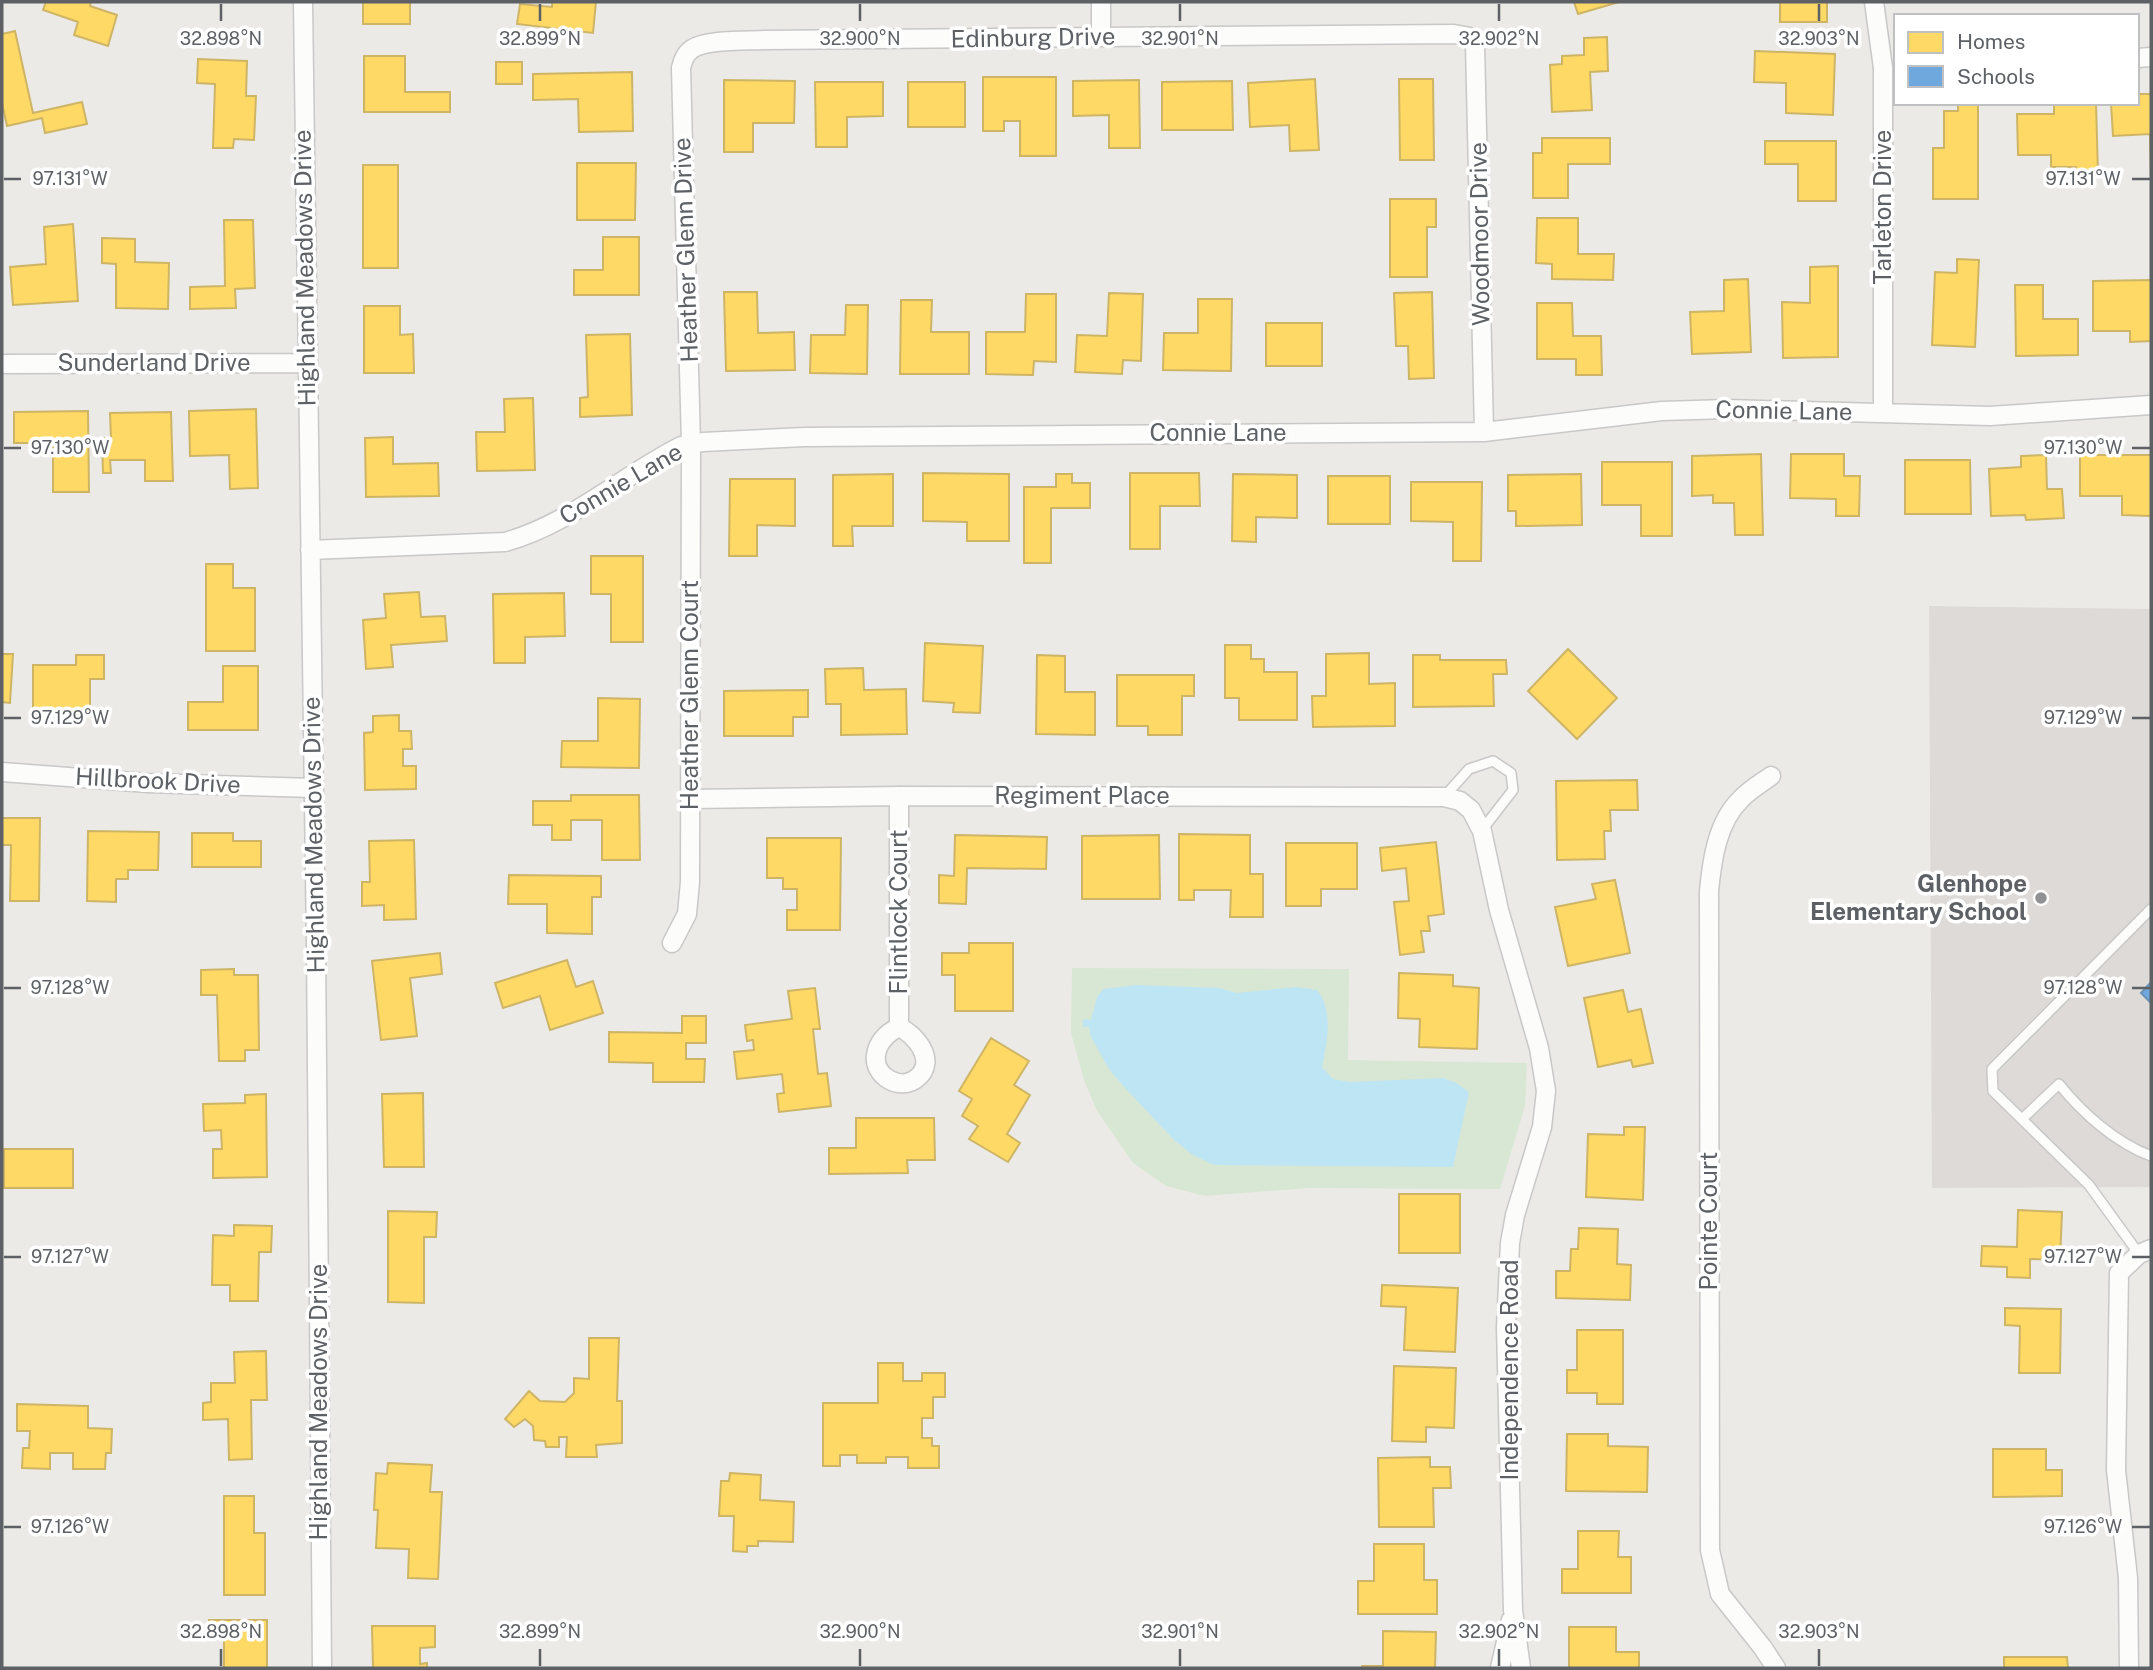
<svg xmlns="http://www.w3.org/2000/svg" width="2153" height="1670" font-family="'Public Sans',sans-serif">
	<rect width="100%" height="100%" fill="#eceae7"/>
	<path fill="#dedad7" d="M1929,606L2151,609V1187L1932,1188Z"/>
	<path fill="#d8e7d3" d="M1072,968L1349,969L1348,1060L1527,1063L1525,1106L1500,1189L1309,1188L1205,1196L1166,1186L1133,1163L1097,1111L1084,1080L1071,1033Z"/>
	<path fill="#bee5f4" d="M1136,985L1220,988L1236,993L1296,987L1317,990C1334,1011 1327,1042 1322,1067L1333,1079L1350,1082L1443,1078L1456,1083L1469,1092L1453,1167L1214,1165L1193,1155L1174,1140L1127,1090L1109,1069L1091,1037L1089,1027H1083V1019L1091,1020L1097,997L1103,989Z"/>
	<path fill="#ffd966" stroke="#ceb566" stroke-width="2" d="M46,2H91L90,6L117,15L108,46L74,35L78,22L43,10Z
		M363,2H410V24H363Z
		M552,2H596L593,33L517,24L520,4L552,7Z
		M1574,2H1619L1578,14Z
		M1780,2H1827V22H1780Z
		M15,31L33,113L82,102L87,124L45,133L42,118L7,126L2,103V34Z
		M1607,37L1608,71L1590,72L1592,110L1552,112L1550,65L1562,64V56L1584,55V38Z
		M1755,51L1835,54L1833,115L1786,113V83L1754,82Z
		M364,56H405V92H450V112H364Z
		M198,59L247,61L246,96H256L254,140L234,139L233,148H213L215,84L197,83Z
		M496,62H522V84H496Z
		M632,72L633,131L579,132L578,99L533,100V74Z
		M983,77H1056V156H1020V121H1004V131H983Z
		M1315,79L1319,150L1290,151L1289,125L1250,127L1248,83Z
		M1399,79H1433L1434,160H1400Z
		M724,80L795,81L794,123H753V152H724Z
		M1139,80L1140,148H1109V115L1073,116V81Z
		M1232,81L1233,130H1162V82Z
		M815,82H883V116L847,117V147H816Z
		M908,82H965V127H908Z
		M2137,94H2151V178L2150,134L2113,136L2111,103H2137Z
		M1958,103H1978V199H1933V148H1944V111H1958Z
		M2054,103H2096L2098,174L2077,175L2076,167H2051V155H2018L2017,114H2054Z
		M1542,138H1610V164H1568V198H1533V153H1542Z
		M1765,141H1836V201H1798V164H1765Z
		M577,163H636L635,220H577Z
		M363,165H398V268H363Z
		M1390,199H1436V227H1427V277H1390Z
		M1537,218H1578V254H1614L1613,280L1552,279V264L1536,263Z
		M224,220H253L255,288L235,289L236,308L190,309V287L225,286Z
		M73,224L78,301L13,305L10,267L46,264L44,227Z
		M603,237H639V295H574V270H603Z
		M102,238L135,239V262L169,263L168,309L116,308V264L102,263Z
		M1957,259L1979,260L1975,347L1932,345L1935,272L1957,273Z
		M1838,266V357L1783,358L1782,302L1810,303V267Z
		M1748,279L1751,352L1692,354L1690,312L1724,311V280Z
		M2151,280V341L2130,342V331H2093V281Z
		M2015,285H2043V319H2078V355L2016,356Z
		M724,292H757L758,333L794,332L795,370L726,371Z
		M1432,292L1434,378L1409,379L1408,346H1396L1394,293Z
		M1109,293L1143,294L1141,361L1123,360L1122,374L1075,372L1077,335L1107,336Z
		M1026,294H1056V362L1034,361L1033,375L986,374V332H1025Z
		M1198,299H1232L1231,371L1163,370L1164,333H1198Z
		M901,300H932L931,332H969V374H900Z
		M1537,303H1572L1573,336H1601L1602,375H1576V359H1537Z
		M846,305H868L867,374L810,373L811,335H845Z
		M364,306H400V335L413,334L414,373H364Z
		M1266,323H1322V366H1266Z
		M630,334L632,415L580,417V398L588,397L586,335Z
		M533,398L535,470L477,471L476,432H505L504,399Z
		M256,409L258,488L230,489L229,455L190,456L189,411Z
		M88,411L89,492H53V443H14V412Z
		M171,412L173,481H145V460H110L111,473H103L102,438H111L110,413Z
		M393,437V464L438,463L439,496L366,497L365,438Z
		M1761,454L1763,535H1735L1734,503H1713V495L1692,496V456Z
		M1791,454H1844V476H1860L1859,516H1836V499L1790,498Z
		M2046,455L2047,489H2062L2064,518L2026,520L2025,515L1991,516L1989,469L2021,467V456Z
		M2080,455H2151V516L2122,515V496H2080Z
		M1905,460H1970L1971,514H1905Z
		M1602,462H1672V536H1641V505H1602Z
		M923,473L1009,474V541H967V522L923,521Z
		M1130,473H1199L1200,506H1160V549H1130Z
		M893,474V526H852L853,546H833V475Z
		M1056,474H1072V483H1090V508H1051V563H1024V487H1056Z
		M1233,474L1297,475V518L1256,517V542L1232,541Z
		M1581,474L1582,525L1516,526V511H1508V475Z
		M1328,476H1390V524H1328Z
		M730,479H795V526L757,525V556H729Z
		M1411,482H1482L1481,561H1453V522L1411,521Z
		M591,556H643V642H611V594H591Z
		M206,564H233V588H255V651H206Z
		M419,592L421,617L445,616L447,641L391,645L393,667L366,669L363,620L386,618L384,594Z
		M564,593L565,636L525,637V663H494L493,594Z
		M925,643L983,646L980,713L953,712L954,703L923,701Z
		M1225,645H1251V659H1264V672H1297V720H1239V698H1225Z
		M1568,649L1617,698L1577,739L1528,691Z
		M1369,653V684L1395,683V726L1313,727L1312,696H1326V654Z
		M2,654H13L10,703L2,702Z
		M76,655H104V679H90V715H33V665H76Z
		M1037,655L1065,656V692H1095V735L1036,734Z
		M1413,655H1440V660H1506L1507,674H1493L1494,706L1413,707Z
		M223,666H258V730H188V702H223Z
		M863,668L864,690L906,689L907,734L841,735V704H826L825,669Z
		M1117,675H1194V696H1182V735H1148V726H1117Z
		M808,690V717H793V736H724V691Z
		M598,698L640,699L639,768L561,767L562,741H598Z
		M399,715V731H411L412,749H403V766H416V789L365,790L364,733L373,732V716Z
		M1637,780L1638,810H1610L1611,831H1604L1605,859L1557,860L1556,781Z
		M571,795H639L640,860H602V820H571V840H552V825H533V801H571Z
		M2,818H40L39,901H10L11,845H2Z
		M88,831L159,832L158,870H128V879H116V902L87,901Z
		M192,833H233V841H261V867H192Z
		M1179,834L1250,835V874H1263V917H1230L1231,890H1194V900H1179Z
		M955,835L1047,837L1046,869L967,868L966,904L939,903V875L954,876Z
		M1159,835L1160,899H1082V836Z
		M767,838H841L840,930H787V910H797V889H783V878H767Z
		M414,840L416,919L384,920V905L362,906V882H370L369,841Z
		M1436,842L1444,914L1428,916L1430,931H1421L1424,952L1400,955L1394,902L1409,901L1406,868L1382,871L1380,848Z
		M1286,843H1357V889H1321V906H1286Z
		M509,875L601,876V897H592V934L547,933V904H508Z
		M1615,880L1630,953L1568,966L1555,907L1596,899L1592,884Z
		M969,943H1013V1011H955V975H942V953H969Z
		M440,953L442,974L410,978L417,1036L381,1040L372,961Z
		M567,960L576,987L593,981L603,1013L550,1030L540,996L503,1008L495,983Z
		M234,969V975H258L259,1050H245V1061H219L217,995H201V970Z
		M1399,973L1453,975V986L1479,988L1477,1049L1419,1047L1420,1019L1398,1018Z
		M815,988L820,1029H813L818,1074L827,1073L831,1106L779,1112L777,1094L784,1093L782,1074L737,1079L734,1052L754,1050L753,1040L747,1041L745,1025L792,1019L788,991Z
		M1623,990L1628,1012L1641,1009L1653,1063L1633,1067L1631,1060L1598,1067L1584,998Z
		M682,1016H706V1043H686V1059H705L704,1082H653V1063L609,1062V1032L682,1033Z
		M991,1038L1029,1061L1014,1085L1030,1095L1007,1134L1020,1143L1008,1162L969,1139L978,1126L962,1116L972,1099L959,1091Z
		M423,1093L424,1167H384L382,1094Z
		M266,1094L267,1177L213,1178V1149H222L221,1130L204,1131L203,1104L245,1103V1095Z
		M856,1118H934L935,1160H907L908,1173L829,1174V1148H856Z
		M1624,1127H1645L1643,1200L1586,1197L1588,1134L1624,1135Z
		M4,1149H73V1188H4Z
		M1399,1194H1460V1253H1399Z
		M2018,1210L2062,1212L2060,1260L2030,1259V1278L2007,1277V1267L1981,1266L1982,1246L2017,1247Z
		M388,1211L437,1212L436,1237H424V1303L388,1302Z
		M234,1225L272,1226L271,1252H259L258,1301H230V1285H212L213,1235L234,1236Z
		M1579,1228L1618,1229L1617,1264L1631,1265L1630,1300L1556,1298V1271H1570L1571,1249H1578Z
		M1382,1285L1458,1288L1455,1352L1404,1350L1406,1307L1381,1306Z
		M2005,1308L2061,1309L2060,1373H2019L2020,1326L2005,1325Z
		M1577,1330H1623V1404H1597V1393H1567V1370H1577Z
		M589,1338H619L617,1401H622V1443L596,1445L597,1457H566L567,1437H559V1447H546L545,1441L534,1440L533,1426L525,1419L514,1427L505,1419L529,1391L540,1401L565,1402L574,1393V1378L589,1379Z
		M266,1351L267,1400H251L252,1459L229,1460L228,1419L203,1420V1403L211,1402V1383H235L234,1352Z
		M878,1363H903V1381H922V1373H945V1397H933V1418H922V1438H932V1446H939V1468H908V1457H886V1463H857V1455H840V1466H823V1403H878Z
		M1394,1366L1456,1368L1454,1428L1426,1427V1442L1392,1441Z
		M17,1404L88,1406V1428L112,1429L111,1453H106L105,1469H73V1453H50V1469L22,1468L23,1448H29L30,1431H17Z
		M1567,1434H1608V1446L1648,1447L1647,1492L1566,1491Z
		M1993,1449H2046V1470H2062V1496L1993,1497Z
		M1430,1457V1467H1450L1451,1488H1433L1434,1527H1379L1378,1458Z
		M388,1463L432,1465L430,1492H442L438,1579L408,1578L409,1549L376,1548L378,1510H374L376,1473L387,1474Z
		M730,1473L761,1475L760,1500L794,1502L793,1542L758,1541V1546H747V1552L733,1551L734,1516H719L721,1481H729Z
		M224,1496H254V1533H265V1595H224Z
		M1578,1531H1619L1618,1557H1631V1593H1562V1569H1578Z
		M1374,1544H1424V1580H1437V1614H1358V1581H1374Z
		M209,1620H267V1668H224V1637H209Z
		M372,1626H435V1647L420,1648V1664L427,1663V1668H373Z
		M1569,1627H1616V1652H1639V1668H1569Z
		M1383,1631L1436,1632L1435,1668H1362V1666H1383Z
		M2004,1657H2067L2068,1668H2004Z"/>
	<path fill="#6fa8dc" stroke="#6a93b8" stroke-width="2" d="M2151,982V1003L2141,993Z"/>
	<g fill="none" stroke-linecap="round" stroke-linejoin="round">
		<g stroke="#c8c8c8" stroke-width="12">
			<path id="service" d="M1444,797L1469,769L1493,761L1511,773L1513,790L1482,830
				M2022,1119L2059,1084C2082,1113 2116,1143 2151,1156
				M2139,1254L2089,1185L1993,1091L1992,1069L2151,909"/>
		</g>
		<g stroke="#c8c8c8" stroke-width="21">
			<path id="minor" d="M303,2L316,947L322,1668
				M1101,2V37
				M1874,2L1883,68V413
				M2137,58L2151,57
				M2,364L307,363
				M310,550L505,542C570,524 622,476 681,446L703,442L805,437L1484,432L1662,411L1727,409L1990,416L2151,405
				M2,772L148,783L314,788
				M1771,776C1761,783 1749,790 1741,799C1717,822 1712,860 1709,891L1710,1550L1720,1594L1763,1648L1776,1668
				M899,796V1027
				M690,799L899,796L1444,797L1460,801L1471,810L1482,831L1499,910L1539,1048L1546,1091L1542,1127L1515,1215L1510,1243L1506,1327L1513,1610L1521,1668
				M672,943L687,914L690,882L691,444L681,68C683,60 685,54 692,49C706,39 747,41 765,40L1454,34L1470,37L1475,44L1484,432
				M899,1027C915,1034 938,1061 917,1078C900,1092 873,1076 876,1055C878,1041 887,1033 899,1027Z
				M1500,1668L1511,1620
				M2129,1668L2128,1578L2116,1470L2119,1273L2139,1254L2151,1249"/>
		</g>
		<use href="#service" stroke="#fcfcfb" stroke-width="9"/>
		<use href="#minor" stroke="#fcfcfb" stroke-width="18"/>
	</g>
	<path fill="none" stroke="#5d6165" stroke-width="2.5" d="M221,4V21M540,4V21M860,4V21M1180,4V21M1499,4V21M1819,4V21M4,179H21M2132,179H2150M4,448H21M2132,448H2150M4,718H21M2132,718H2150M4,988H21M2132,988H2150M4,1257H21M2132,1257H2150M4,1527H21M2132,1527H2150M221,1649V1666M540,1649V1666M860,1649V1666M1180,1649V1666M1499,1649V1666M1819,1649V1666"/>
	<circle fill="#8f9192" stroke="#fff" stroke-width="2.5" cx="2041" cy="898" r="7"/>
	<g text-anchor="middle" stroke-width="7" stroke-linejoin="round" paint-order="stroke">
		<g font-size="24" fill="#5d6165" stroke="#fff">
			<text transform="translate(1033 38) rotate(-1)" y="8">Edinburg Drive</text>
			<text transform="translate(1883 207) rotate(-90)" y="8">Tarleton Drive</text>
			<text transform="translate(1480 234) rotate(-91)" y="8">Woodmoor Drive</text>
			<text transform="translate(686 250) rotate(-92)" y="8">Heather Glenn Drive</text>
			<text transform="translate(305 268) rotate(-91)" y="8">Highland Meadows Drive</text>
			<text x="154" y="371">Sunderland Drive</text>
			<text transform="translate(1784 411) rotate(1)" y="8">Connie Lane</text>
			<text x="1218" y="441">Connie Lane</text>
			<text transform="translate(621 484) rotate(-30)" y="8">Connie Lane</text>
			<text transform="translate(690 695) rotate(-90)" y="8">Heather Glenn Court</text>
			<text transform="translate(158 781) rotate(3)" y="8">Hillbrook Drive</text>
			<text x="1082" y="804">Regiment Place</text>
			<text transform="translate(314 835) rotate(-91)" y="8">Highland Meadows Drive</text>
			<text transform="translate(899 912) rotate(-90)" y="8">Flintlock Court</text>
			<text transform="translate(1709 1221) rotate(-90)" y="8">Pointe Court</text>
			<text transform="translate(1510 1370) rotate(-90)" y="8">Independence Road</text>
			<text transform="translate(319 1402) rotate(-90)" y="8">Highland Meadows Drive</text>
		</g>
		<g font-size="24" font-weight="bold" fill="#5d6165" stroke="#fff" text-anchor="end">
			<text x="2027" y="892">Glenhope<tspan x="2027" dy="28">Elementary School</tspan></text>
		</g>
	</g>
	<g font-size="18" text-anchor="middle" fill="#5d6165" stroke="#fff" stroke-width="7" stroke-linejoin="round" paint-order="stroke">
		<text x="221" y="45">32.898°N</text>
		<text x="540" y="45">32.899°N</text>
		<text x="860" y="45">32.900°N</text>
		<text x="1180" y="45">32.901°N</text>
		<text x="1499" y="45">32.902°N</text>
		<text x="1819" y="45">32.903°N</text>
		<text x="2083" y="185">97.131°W</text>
		<text x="70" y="185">97.131°W</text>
		<text x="2083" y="454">97.130°W</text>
		<text x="70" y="454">97.130°W</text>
		<text x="2083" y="724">97.129°W</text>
		<text x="70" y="724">97.129°W</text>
		<text x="2083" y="994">97.128°W</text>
		<text x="70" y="994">97.128°W</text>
		<text x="2083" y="1263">97.127°W</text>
		<text x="70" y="1263">97.127°W</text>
		<text x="2083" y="1533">97.126°W</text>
		<text x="70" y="1533">97.126°W</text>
		<text x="221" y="1638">32.898°N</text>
		<text x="540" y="1638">32.899°N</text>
		<text x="860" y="1638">32.900°N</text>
		<text x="1180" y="1638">32.901°N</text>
		<text x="1499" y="1638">32.902°N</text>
		<text x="1819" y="1638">32.903°N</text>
	</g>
	<rect width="2153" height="1670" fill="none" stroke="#5d6165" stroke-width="7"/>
	<rect x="1894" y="14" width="245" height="91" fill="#ffffff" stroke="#bec0c1" stroke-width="2"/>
	<rect x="1908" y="32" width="35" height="21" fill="#ffd966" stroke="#bec0c1" stroke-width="2"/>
	<text x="1957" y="49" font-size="21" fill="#5d6165">Homes</text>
	<rect x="1908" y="66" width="35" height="21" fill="#6fa8dc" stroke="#bec0c1" stroke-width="2"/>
	<text x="1957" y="84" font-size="21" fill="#5d6165">Schools</text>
</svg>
